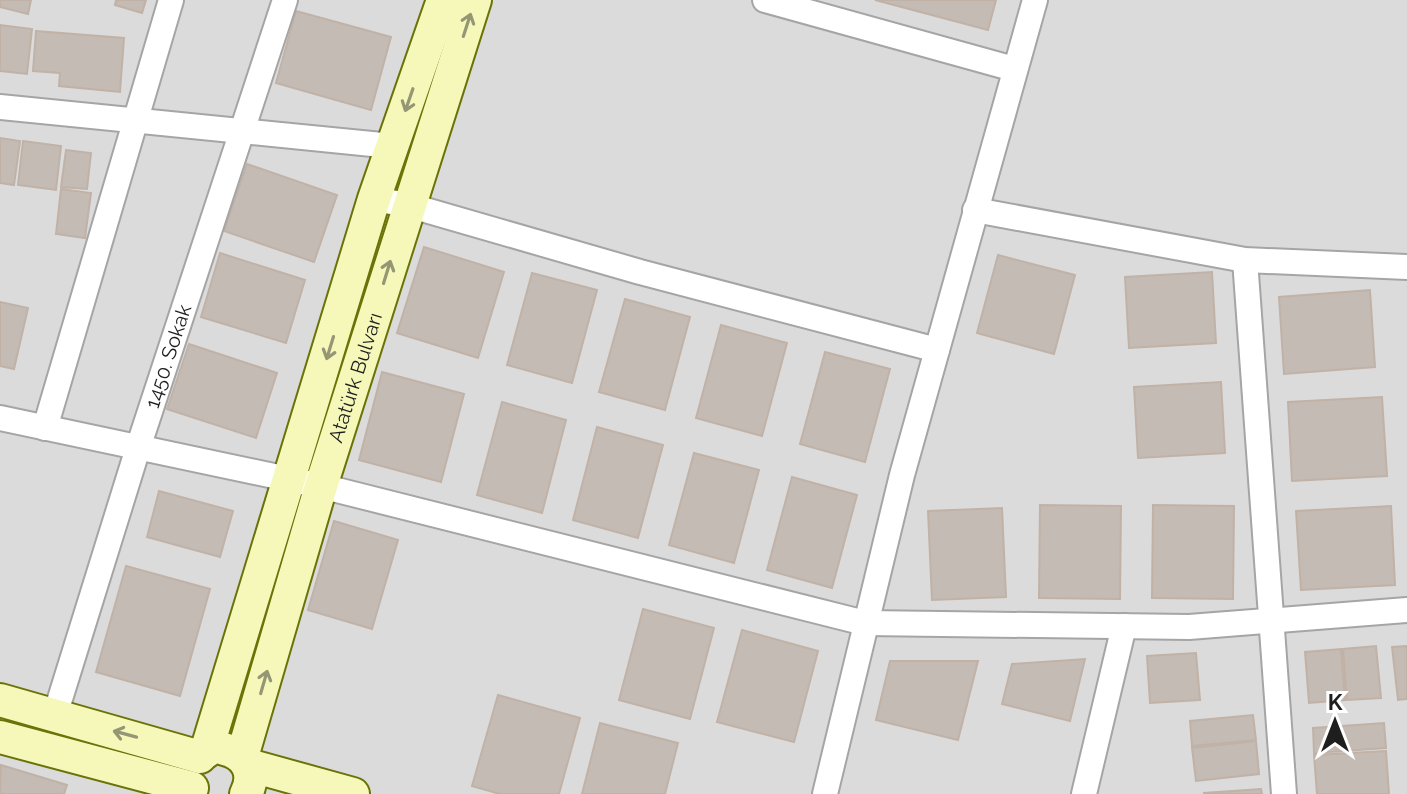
<svg xmlns="http://www.w3.org/2000/svg" width="1407" height="794" font-family="Raleway,sans-serif">
	<rect width="100%" height="100%" fill="#efebe5"/>
	<path fill="#dcdbdb" d="M0,0H1407V794H0Z"/>
	<path fill="#c4bbb4" stroke="#c0b2a7" stroke-width="2" d="M0,0H31L28,14L0,7Z
		M116,0H146L142,13L115,5Z
		M875,0H996L988,30Z
		M296,11L391,37L371,110L276,83Z
		M0,25L32,29L27,74L0,71Z
		M36,31L124,38L120,92L59,86L60,73L33,71Z
		M0,138L20,141L14,185L0,183Z
		M23,141L61,146L56,190L18,185Z
		M66,150L91,153L87,189L61,187Z
		M247,164L337,195L314,262L224,231Z
		M61,189L91,193L85,238L56,234Z
		M424,247L504,272L478,358L397,333Z
		M220,253L305,280L286,343L201,317Z
		M998,255L1075,275L1054,354L977,333Z
		M1212,272L1216,343L1129,348L1125,277Z
		M532,273L597,290L572,383L507,365Z
		M1370,290L1375,367L1284,374L1279,297Z
		M625,299L690,317L665,410L599,392Z
		M0,302L28,308L14,369L0,366Z
		M721,325L787,343L762,436L696,418Z
		M189,344L277,373L256,438L167,409Z
		M825,352L890,369L865,462L800,444Z
		M382,372L464,394L441,482L359,460Z
		M1221,382L1225,453L1138,458L1134,387Z
		M1382,397L1387,476L1292,481L1288,402Z
		M502,402L566,420L542,513L477,495Z
		M597,427L663,445L638,538L573,520Z
		M694,453L759,470L734,563L669,545Z
		M792,477L857,495L832,588L767,570Z
		M159,491L233,511L220,557L147,537Z
		M1040,505L1121,506L1120,599L1039,598Z
		M1153,505L1234,506L1233,599L1152,598Z
		M1391,506L1395,585L1301,590L1296,511Z
		M1002,508L1006,597L932,600L928,511Z
		M334,521L398,540L372,629L308,610Z
		M126,566L210,589L180,696L96,672Z
		M643,609L714,628L690,719L619,700Z
		M742,630L818,651L794,742L717,722Z
		M1376,646L1381,698L1347,700L1343,649Z
		M1407,646V699L1398,700L1392,647Z
		M1341,649L1345,700L1309,703L1305,652Z
		M1196,653L1200,700L1150,703L1147,656Z
		M1085,659L1070,721L1002,704L1012,664Z
		M890,661H978L958,740L876,720Z
		M498,695L580,718L559,794H500L472,786Z
		M1253,715L1256,740L1192,746L1190,721Z
		M600,723L678,743L665,794H582Z
		M1384,723L1386,748L1314,753L1313,728Z
		M1256,741L1259,774L1196,781L1192,748Z
		M1386,751L1389,794H1317L1314,755Z
		M1,765L67,785L64,794H0Z
		M1261,789L1262,794H1204V793Z"/>
	<g fill="none" stroke-linecap="round" stroke-linejoin="round">
		<g stroke="#a5a5a5" stroke-width="28">
			<g id="street">
				<path d="M765,0L1014,69"/>
				<path d="M0,107L392,146"/>
				<path d="M374,199L408,205L640,272L937,350"/>
				<path d="M975,210L1245,260L1407,267"/>
				<path d="M1245,260L1284,794"/>
				<path d="M0,418L321,486L865,623L1189,627L1407,610"/>
				<path d="M45,428L171,0"/>
				<path id="s1" d="M55,715L138,448L285,0"/>
				<path d="M825,794L902,475L1035,0"/>
				<path d="M1084,794L1124,626"/>
			</g>
		</g>
		<g stroke="#6a7307" stroke-width="36">
			<g id="secondary">
				<path d="M0,700L200,757"/>
				<path d="M0,737L192,788"/>
				<path d="M224,749C246,754 257,773 246,794"/>
				<path d="M206,752L374,199L443,0"/>
				<path id="s2" d="M242,757L321,486L475,0"/>
				<path d="M248,765L353,794"/>
			</g>
		</g>
		<use href="#street" stroke="#fff" stroke-width="24"/>
		<use href="#secondary" stroke="#f6f8ba" stroke-width="32"/>
	</g>
	<defs><path id="oneway-shaft" d="M-6 0H5M1.5-3L5.5 0L1.5 3" fill="none" stroke-width="1.6" stroke-linecap="round" stroke-linejoin="round" transform="scale(2)"/></defs>
	<g stroke="#959674">
		<use href="#oneway-shaft" transform="translate(467 25) rotate(-72)"/>
		<use href="#oneway-shaft" transform="translate(409 100) rotate(109)"/>
		<use href="#oneway-shaft" transform="translate(387 272) rotate(-73)"/>
		<use href="#oneway-shaft" transform="translate(330 348) rotate(107)"/>
		<use href="#oneway-shaft" transform="translate(264 682) rotate(-74)"/>
		<use href="#oneway-shaft" transform="translate(125 734) rotate(-165)"/>
	</g>
	<g text-anchor="middle" stroke-width="7" stroke-linejoin="round" paint-order="stroke">
		<g font-size="20" fill="#1e1e1e" stroke="#fff">
			<text dy="7" stroke="none"><textPath href="#s1" startOffset="376">1450. Sokak</textPath></text>
			<text dy="7" stroke="none"><textPath href="#s2" startOffset="396">Atatürk Bulvarı</textPath></text>
		</g>
	</g>
	<g transform="translate(1335 722)" stroke="#ffffff" stroke-width="6" paint-order="stroke">
	<path d="M0-6L14 30L0 20L-14 30Z" fill="#1e1e1e"/>
	<text y="-12" font-size="22" font-weight="bold" text-anchor="middle" fill="#1e1e1e">K</text>
	</g>
</svg>
